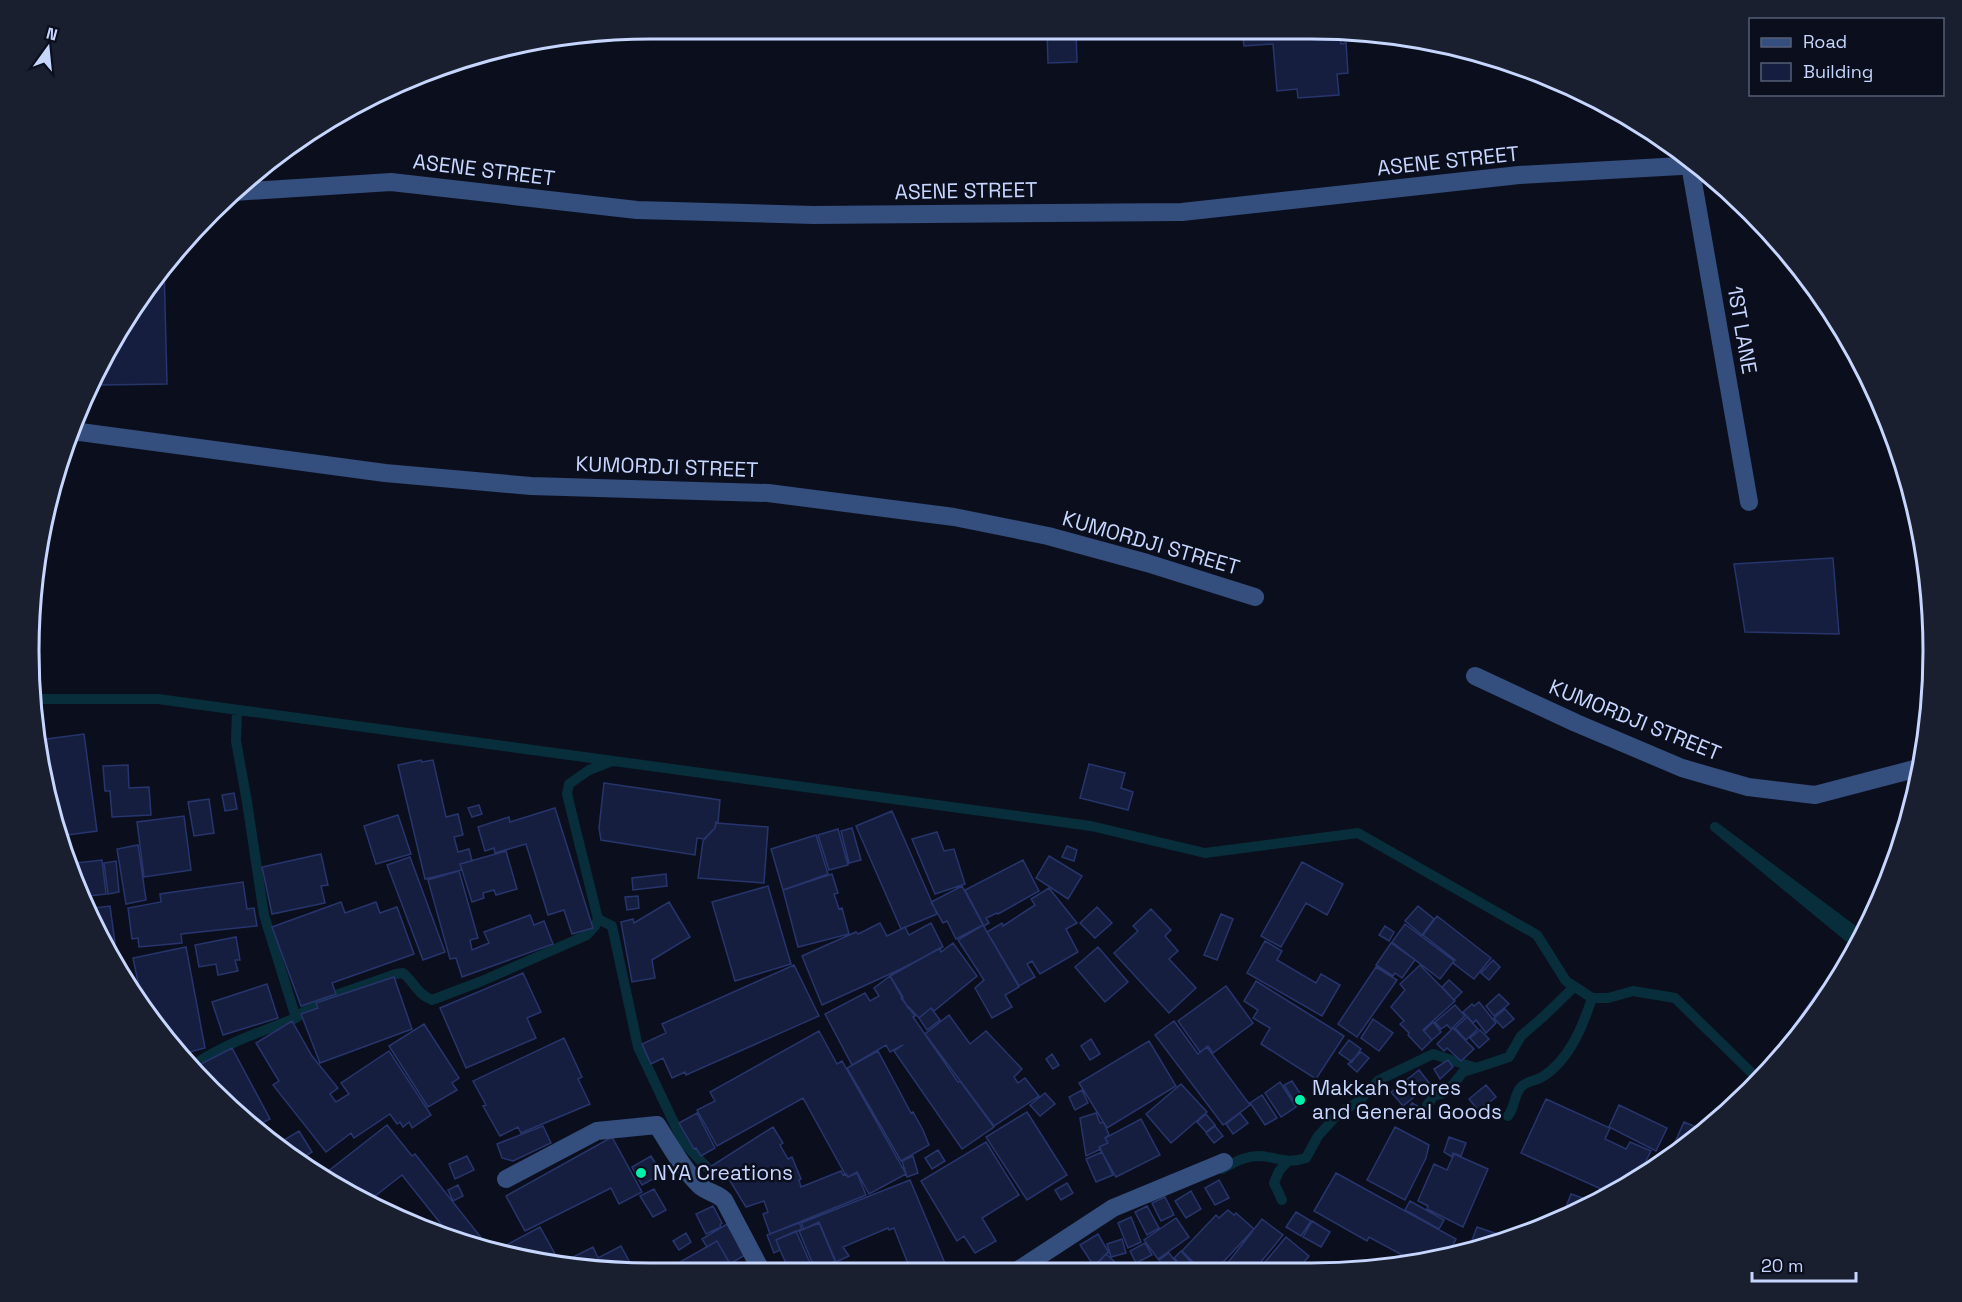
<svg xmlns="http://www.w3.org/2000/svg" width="1962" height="1302" font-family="'Space Grotesk',sans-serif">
	<rect width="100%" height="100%" fill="#0b0f1d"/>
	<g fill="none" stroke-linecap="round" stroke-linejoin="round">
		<path stroke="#072e3a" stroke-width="10" d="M36,699H158L1091,826L1205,853L1358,833L1537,935L1566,981L1592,998H1608L1633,991L1675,998L1760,1081
			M598,919L612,926L638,1047L683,1142L713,1174
			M1857,944L1715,827L1861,936
			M296,1018L316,1002L396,974L403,973C415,983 417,994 432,1000L482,981L587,935L595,926L598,919L567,794L569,784L589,770L612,761
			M192,1066C224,1044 260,1032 296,1018L264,915L247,802L236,741L237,710
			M1427,1105L1434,1096L1444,1093L1450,1088L1463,1072L1476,1068
			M1508,1116C1515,1107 1514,1095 1521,1087C1526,1081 1536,1081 1542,1077C1569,1061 1583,1026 1592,998
			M1222,1169C1236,1161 1251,1153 1268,1157C1282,1160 1291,1163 1306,1158L1318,1136L1339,1113L1358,1102L1379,1080L1433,1054L1476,1068L1509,1057L1521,1036L1543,1017L1574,987
			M1282,1200L1274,1183L1279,1171L1287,1162"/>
	</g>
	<path fill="#161e3f" stroke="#27356c" stroke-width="1.5" d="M1311,28L1339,31L1341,44L1346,43L1348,73L1337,74L1339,95L1298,98L1297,89L1277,91L1273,44L1244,46L1242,29Z
		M1047,30H1076L1077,62L1048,63Z
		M164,265L167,384L101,385L100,370L157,272Z
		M1833,558L1839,634L1745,632L1734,564Z
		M84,734L97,831L60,836L45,789L39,740Z
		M421,760L422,762L433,760L446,817L458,814L463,835L454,837L458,852L469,849L472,861L460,864L462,870L425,879L398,765Z
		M1089,764L1125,773L1121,788L1133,792L1128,810L1080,798Z
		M128,765L129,788L149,787L151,815L112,817L110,791H105L103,766Z
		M604,783L720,800L718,823L716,822L715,828L704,839L697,838L695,855L601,840L599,828Z
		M234,793L237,809L225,811L222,795Z
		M209,799L214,833L194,836L188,802Z
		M479,805L482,814L472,817L468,808Z
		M555,808L593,928L572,934L564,910L548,915L526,844L495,853L494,848L485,851L478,827L509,817L510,822Z
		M892,811L937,914L901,929L856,826Z
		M398,815L411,854L376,864L364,826Z
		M184,816L191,870L144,877L137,822Z
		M716,823L768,827L764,883L698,878L703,841L715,828Z
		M852,828L861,860L849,863L841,831Z
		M838,829L848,865L829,870L818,835Z
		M937,832L944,851L954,849L965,884L935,894L912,839Z
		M816,835L828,874L783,890L771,849Z
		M138,845L146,900L126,904L117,849Z
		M1067,846L1077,850L1074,861L1062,857Z
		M506,851L517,889L496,895L494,890L483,893L484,898L472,902L460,864Z
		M321,854L328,885L321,886L325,903L272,914L262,867Z
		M1049,856L1082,876L1068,899L1036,878Z
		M410,857L445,952L423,960L387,865Z
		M102,860L106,894L80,897L68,864Z
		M1023,860L1039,891L998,914L997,913L986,918L989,923L984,926L965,890Z
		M116,861L119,892L108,894L104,863Z
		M1302,862L1343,884L1327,915L1306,903L1281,947L1261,936Z
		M459,871L478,938L470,940L472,950L489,943L484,932L530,915L534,925L544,921L553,944L462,977L456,958L450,959L428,880Z
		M666,874L667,886L633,890L632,878Z
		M832,874L838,893L834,894L839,909L842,908L849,934L798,947L783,890Z
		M243,882L247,909L254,908L257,926L181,934L182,943L139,947L138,938L132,939L128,908L161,902L160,894Z
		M768,886L791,964L735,981L712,902Z
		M962,886L983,925L956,939L947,921L943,923L931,902Z
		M1049,888L1077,923L1066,929L1078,952L1040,974L1032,961L1027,964L1035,977L1019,986L987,932L1002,923L1003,926L1035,905L1031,899Z
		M638,896L639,908L627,910L625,897Z
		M341,902L345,913L376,902L380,913L397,907L414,954L332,983L336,994L301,1006L272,927Z
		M669,902L690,937L652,960L655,978L632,982L621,922L633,919L634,923Z
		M110,906L115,943L104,946L86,909Z
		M1418,906L1434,919L1422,935L1405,921Z
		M1097,907L1112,923L1095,938L1080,923Z
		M1151,909L1171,930L1165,936L1178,951L1169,959L1196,988L1169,1013L1114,953L1138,931L1133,926Z
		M1221,914L1233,919L1217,960L1204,955Z
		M1437,916L1491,958L1474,979L1453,963L1455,960L1423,935Z
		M880,923L887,936L905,927L909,935L931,923L943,947L901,969L822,1005L802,956L856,932L858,934Z
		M1405,924L1454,961L1440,979L1392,942Z
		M983,925L1019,987L1005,995L1012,1007L992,1018L975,988L984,980L958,940Z
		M1385,926L1394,932L1389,941L1379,935Z
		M236,937L240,960H235L238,971L218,975L216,964L199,967L195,945Z
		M1265,941L1282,951L1277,960L1316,983L1321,974L1340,985L1322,1016L1247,973Z
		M953,943L977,976L934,1011L931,1008L919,1018L909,1007L908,1008L890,976L940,948L941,952Z
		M1391,943L1415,960L1402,978L1395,973L1393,976L1376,965Z
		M186,947L205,1048L182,1054L142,1001L133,958Z
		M1098,947L1128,982L1105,1002L1075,967Z
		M1493,960L1500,967L1489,980L1481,973Z
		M794,965L819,1016L686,1075L685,1072L672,1078L663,1058L651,1064L642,1044L666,1033L662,1024Z
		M1420,965L1455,1001L1423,1030L1432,1040L1422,1050L1408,1035L1409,1033L1400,1024L1404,1021L1391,1007L1405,990L1400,984Z
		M1376,967L1397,980L1357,1037L1338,1024Z
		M523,973L541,1012L527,1018L536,1038L466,1068L440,1008Z
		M890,976L903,997L901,998L915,1016L913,1017L958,1082L960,1081L994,1127L962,1149L894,1051L903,1045L890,1052L886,1045L852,1065L825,1014L865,993L870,1001L879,996L874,988Z
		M394,977L412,1029L320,1063L301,1014L318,1008L316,1003Z
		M1449,980L1462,992L1454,1000L1442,987Z
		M1256,981L1344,1036L1316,1079L1261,1044L1270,1028L1253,1018L1258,1010L1244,1001Z
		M267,984L278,1018L223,1035L212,1002Z
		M1226,986L1253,1023L1213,1053L1208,1046L1200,1052L1178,1021Z
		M1822,986L1831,993L1799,1032L1793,1027Z
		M1499,994L1509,1004L1494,1016L1486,1006Z
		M1479,1002L1496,1023L1486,1033L1476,1020L1473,1023L1463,1012L1472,1004L1474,1006Z
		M1455,1005L1465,1016L1451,1029L1447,1025L1441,1029L1435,1022Z
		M931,1008L940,1020L927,1030L919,1018Z
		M1505,1009L1514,1019L1503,1028L1494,1018Z
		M949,1015L970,1044L986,1031L1022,1069L1014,1077L1018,1083L1025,1078L1039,1096L994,1126L925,1034Z
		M1467,1017L1478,1029L1466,1040L1455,1028Z
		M1373,1019L1393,1033L1379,1051L1361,1038Z
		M292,1021L312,1056L338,1088L330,1094L336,1102L349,1094L341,1083L389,1051L431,1115L412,1128L409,1122L403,1127L400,1122L397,1124L390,1114L354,1138L351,1133L326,1152L273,1085L279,1081L256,1043Z
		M1174,1021L1198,1054L1207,1047L1250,1105L1223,1125L1155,1035Z
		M1433,1022L1441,1032L1432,1040L1424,1031Z
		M424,1024L459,1078L452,1083L457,1090L428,1107L389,1046Z
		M1453,1028L1474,1049L1461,1061L1447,1048L1444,1051L1437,1044Z
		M1480,1030L1489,1039L1479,1048L1470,1038Z
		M819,1031L837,1064L842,1061L906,1174L869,1194L857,1172L848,1177L845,1174L803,1098L717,1146L697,1110L715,1101L710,1092Z
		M564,1038L582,1077L578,1079L590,1104L521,1133L518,1127L500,1136L483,1106L486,1105L473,1081Z
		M1091,1039L1100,1054L1090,1060L1081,1046Z
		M1349,1040L1361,1049L1352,1062L1339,1053Z
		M1149,1041L1176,1086L1107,1128L1079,1083Z
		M232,1048L270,1119L252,1128L211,1091L193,1068Z
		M878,1051L911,1113L913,1112L923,1130L929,1145L901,1161L847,1068Z
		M1361,1052L1369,1058L1357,1072L1348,1064Z
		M1052,1054L1059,1065L1053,1069L1046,1059Z
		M1448,1060L1453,1067L1440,1079L1434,1069Z
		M1419,1070L1430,1084L1403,1106L1391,1092Z
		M1292,1081L1305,1101L1297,1106L1284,1085Z
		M1280,1082L1296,1107L1281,1117L1265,1093Z
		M1181,1084L1207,1112L1171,1143L1146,1114Z
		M1486,1085L1496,1097L1479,1111L1469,1099Z
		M1082,1090L1088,1103L1075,1110L1069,1097Z
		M1045,1093L1055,1104L1040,1116L1030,1105Z
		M1262,1095L1277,1118L1265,1125L1250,1103Z
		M1546,1099L1610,1128L1605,1139L1626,1149L1630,1142L1651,1151L1646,1161L1659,1167L1610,1193L1521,1153Z
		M1412,1103L1421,1108L1412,1120L1404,1115Z
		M1619,1105L1667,1128L1656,1151L1609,1127Z
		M1027,1112L1067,1175L1027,1200L986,1137Z
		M697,1113L715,1148L701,1156L696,1148L694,1149L679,1123Z
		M1096,1113L1100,1123L1103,1122L1105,1125L1109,1135L1105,1138L1108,1143L1099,1147L1101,1149L1086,1156L1080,1118Z
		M1240,1113L1248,1123L1233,1134L1226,1124Z
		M1206,1114L1215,1125L1206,1132L1197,1122Z
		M1141,1119L1160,1155L1116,1177L1099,1147L1108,1143L1105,1138Z
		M1684,1122L1703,1130L1667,1160Z
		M387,1125L412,1156L415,1154L483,1240L477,1244L449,1234L402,1175L366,1203L322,1176Z
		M543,1126L551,1143L513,1161L502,1158L497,1144Z
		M1215,1126L1223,1136L1214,1143L1206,1133Z
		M773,1127L783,1143L780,1145L788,1159L792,1157L801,1179L799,1180L801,1187L841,1171L843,1175L846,1174L848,1177L857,1173L866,1195L770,1234L763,1214L768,1212L764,1201L746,1207L729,1179L723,1182L710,1167Z
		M1395,1127L1429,1145L1426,1158L1405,1200L1367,1180Z
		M299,1131L312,1152L297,1161L274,1146Z
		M612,1137L642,1192L619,1204L611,1188L525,1231L506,1196Z
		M1449,1137L1466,1143L1461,1156L1453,1153L1452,1157L1444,1152Z
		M986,1142L1019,1195L982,1218L996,1241L975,1253L964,1236L957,1241L921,1181Z
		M938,1150L945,1161L932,1169L925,1158Z
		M1102,1152L1113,1175L1096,1182L1086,1159Z
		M1454,1154L1488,1169L1463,1227L1427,1209L1428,1206L1418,1201L1434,1164L1447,1170Z
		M467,1156L474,1170L455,1179L449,1164Z
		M651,1156L662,1174L642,1185L632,1167Z
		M913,1156L918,1173L907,1177L902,1161Z
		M1336,1173L1456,1239L1447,1257L1417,1263L1369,1237L1367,1241L1314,1211Z
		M910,1180L947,1268L934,1274H912L894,1228L889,1230L888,1228L843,1247L849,1256L836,1262L819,1222L804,1229L801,1223Z
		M1219,1180L1229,1198L1215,1205L1205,1188Z
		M1067,1183L1073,1193L1061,1200L1055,1190Z
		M458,1185L463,1196L453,1201L448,1190Z
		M654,1189L666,1210L653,1217L640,1196Z
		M1191,1191L1201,1209L1186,1218L1175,1201Z
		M1571,1194L1594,1202L1561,1220Z
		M1165,1197L1174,1215L1161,1221L1152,1203Z
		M1410,1201L1444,1220L1439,1229L1405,1210Z
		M713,1206L722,1223L720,1225L721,1227L706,1234L696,1214Z
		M1147,1206L1159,1228L1147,1235L1135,1212Z
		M1228,1210L1234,1215L1236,1213L1254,1229L1212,1274H1205L1182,1251L1216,1215L1219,1218Z
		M1296,1212L1311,1221L1301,1236L1286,1227Z
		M1131,1217L1141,1242L1128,1248L1118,1223Z
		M1176,1218L1189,1237L1158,1259L1144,1240Z
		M1262,1219L1283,1235L1251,1274H1219Z
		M1312,1221L1330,1232L1321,1247L1303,1237Z
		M799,1223L802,1229L776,1240L780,1250L774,1253L767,1235Z
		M819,1223L835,1261L815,1269L799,1231Z
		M727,1224L745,1255L730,1264L717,1241L707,1247L702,1239Z
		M540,1227L560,1263L530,1262L500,1252L499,1249Z
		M1477,1227L1509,1238L1468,1251Z
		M796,1231L815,1274H791L780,1250L776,1240Z
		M686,1233L691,1242L679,1250L673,1241Z
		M1098,1234L1109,1253H1107L1094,1266L1080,1245Z
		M1286,1237L1309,1256L1294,1274H1255Z
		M1122,1239L1126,1253L1111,1257L1107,1244Z
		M717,1241L736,1274H668L666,1270Z
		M1145,1243L1152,1255L1136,1263L1130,1251Z
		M621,1246L635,1272L570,1266L567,1260L593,1247L598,1258Z
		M1181,1251L1190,1261L1178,1274H1157L1162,1268L1165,1270L1177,1261L1174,1258Z
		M1169,1253L1176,1262L1165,1269L1159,1260Z
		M1106,1254L1128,1274H1088Z
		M1191,1262L1203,1274H1179Z"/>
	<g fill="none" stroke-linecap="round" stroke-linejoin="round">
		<path stroke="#344e7e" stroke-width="18" d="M1690,165L1749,502
			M234,192L391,182L637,210L813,215L1182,212L1519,175L1699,165
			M69,432H80L385,473L531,486L768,493L954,517L1048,536L1147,563L1255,597
			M1475,676L1576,723L1682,768L1748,787L1815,795L1922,767
			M506,1179L597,1131L657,1125C670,1145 682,1168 699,1185C706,1192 717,1193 724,1200L763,1274
			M1012,1274L1113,1208L1224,1162"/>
	</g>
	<g fill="#00f2aa" stroke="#0b0f1d" stroke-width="2">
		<circle cx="1300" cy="1100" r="6"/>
		<circle cx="641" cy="1173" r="6"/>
	</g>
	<g text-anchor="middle" stroke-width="5" stroke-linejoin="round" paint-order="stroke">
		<g font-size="21" fill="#c7d6ff" stroke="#0b0f1d">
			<text transform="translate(1448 161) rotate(-6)" y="7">ASENE STREET</text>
			<text transform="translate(484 170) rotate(7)" y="7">ASENE STREET</text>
			<text transform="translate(966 191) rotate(-1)" y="7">ASENE STREET</text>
			<text transform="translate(1742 330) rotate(80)" y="7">1ST LANE</text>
			<text transform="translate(667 467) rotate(2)" y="7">KUMORDJI STREET</text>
			<text transform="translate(1151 543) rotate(16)" y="7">KUMORDJI STREET</text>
			<text transform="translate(1635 720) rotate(22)" y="7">KUMORDJI STREET</text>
		</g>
		<g font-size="21" fill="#c7d6ff" stroke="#0b0f1d" text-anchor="start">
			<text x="1312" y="1095">Makkah Stores<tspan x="1312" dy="24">and General Goods</tspan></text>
			<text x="653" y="1180">NYA Creations</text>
		</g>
	</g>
	<path d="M0 0H1962V1302H0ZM651 39H1311A612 612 0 0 1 1923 651V651A612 612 0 0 1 1311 1263H651A612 612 0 0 1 39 651V651A612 612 0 0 1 651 39Z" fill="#1a1f2f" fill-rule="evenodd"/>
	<path fill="none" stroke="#c7d6ff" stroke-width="3" d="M651 39H1311A612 612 0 0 1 1923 651V651A612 612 0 0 1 1311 1263H651A612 612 0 0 1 39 651V651A612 612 0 0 1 651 39Z"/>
	<rect x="1749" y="18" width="195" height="78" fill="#0b0f1d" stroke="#565f77" stroke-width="1.5"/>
	<rect x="1761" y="38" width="30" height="9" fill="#344e7e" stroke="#565f77" stroke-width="1.5"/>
	<text x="1803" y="48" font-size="18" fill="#c7d6ff">Road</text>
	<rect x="1761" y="63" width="30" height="18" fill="#161e3f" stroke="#565f77" stroke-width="1.5"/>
	<text x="1803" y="78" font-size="18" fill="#c7d6ff">Building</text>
	<g transform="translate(48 48) rotate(15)" stroke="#0b0f1d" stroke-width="4.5" paint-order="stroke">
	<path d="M0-4.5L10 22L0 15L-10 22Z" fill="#c7d6ff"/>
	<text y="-9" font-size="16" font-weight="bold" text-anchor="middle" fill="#c7d6ff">N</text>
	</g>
	<path d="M1752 1272v9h104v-9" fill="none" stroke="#c7d6ff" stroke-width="3"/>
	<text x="1761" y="1272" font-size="18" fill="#c7d6ff" stroke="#0b0f1d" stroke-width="4.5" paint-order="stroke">20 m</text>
</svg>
